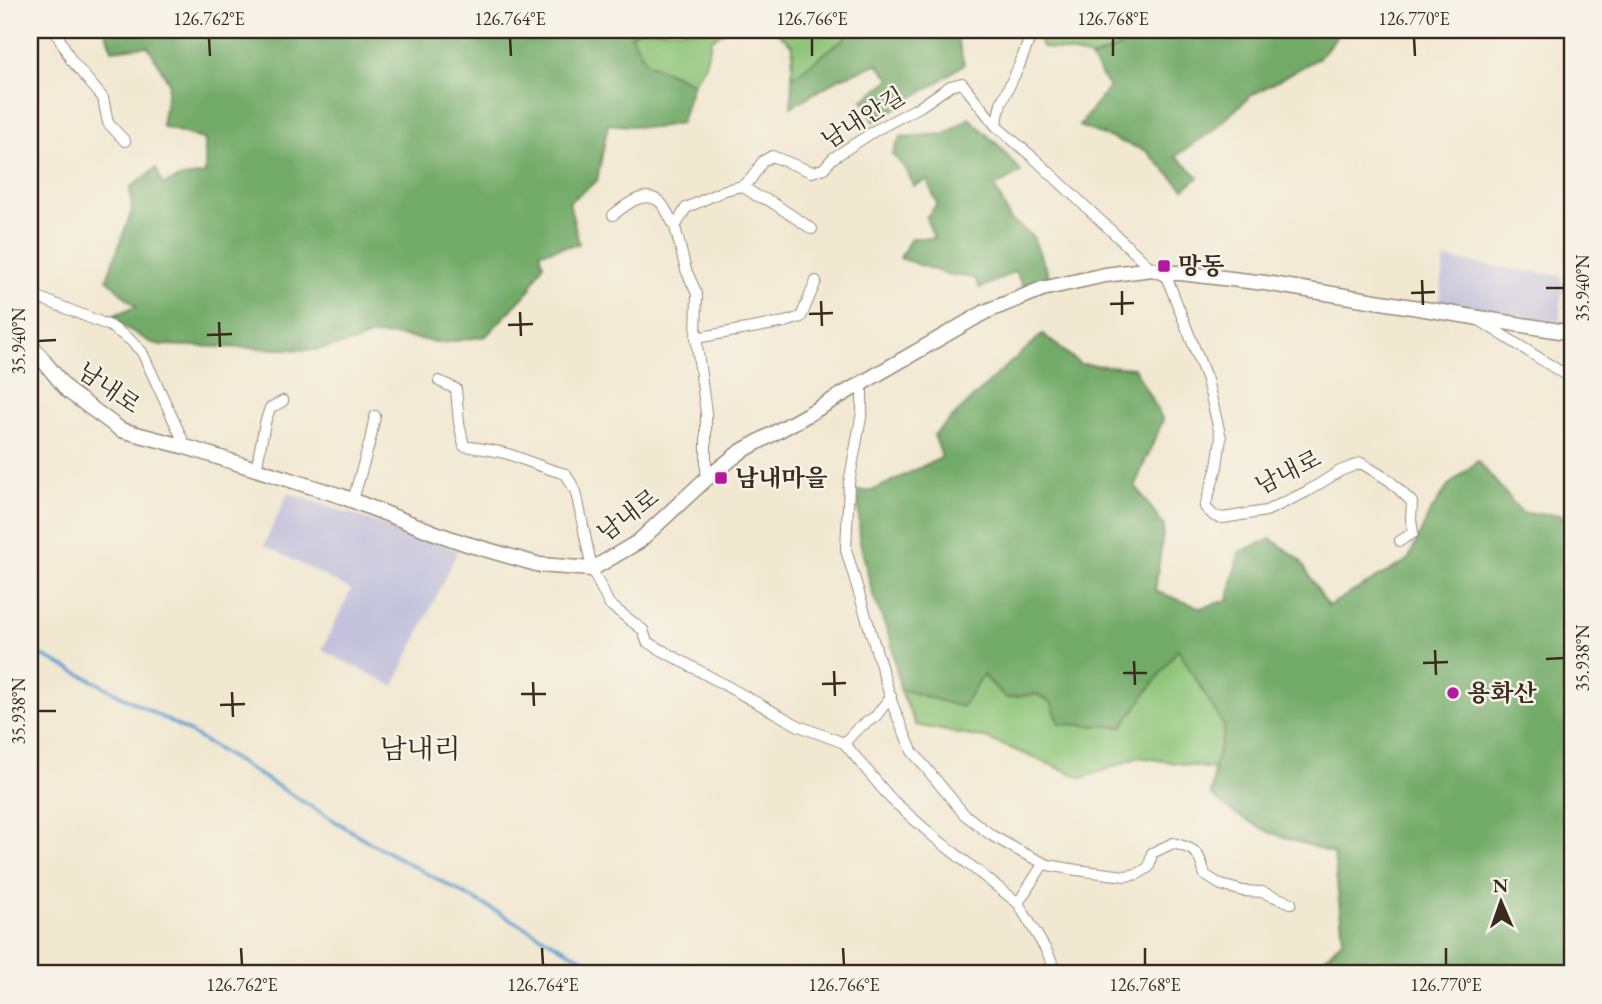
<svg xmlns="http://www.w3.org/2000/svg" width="1602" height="1004" font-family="'EB Garamond','Noto Serif KR',serif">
	<rect width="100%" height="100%" fill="#f7f3e8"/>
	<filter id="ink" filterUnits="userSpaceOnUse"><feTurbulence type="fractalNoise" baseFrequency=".0143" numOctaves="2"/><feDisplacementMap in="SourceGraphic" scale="14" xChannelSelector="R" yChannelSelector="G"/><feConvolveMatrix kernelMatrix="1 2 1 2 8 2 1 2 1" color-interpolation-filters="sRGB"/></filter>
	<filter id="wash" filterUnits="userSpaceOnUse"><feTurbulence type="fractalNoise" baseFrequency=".00686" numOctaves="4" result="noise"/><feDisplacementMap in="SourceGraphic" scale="28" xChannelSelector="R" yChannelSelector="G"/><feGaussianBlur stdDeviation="1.57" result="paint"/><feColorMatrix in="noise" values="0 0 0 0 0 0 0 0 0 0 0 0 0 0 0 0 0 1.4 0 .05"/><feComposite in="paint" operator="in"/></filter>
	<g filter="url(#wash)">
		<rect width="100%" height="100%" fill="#f1e8d1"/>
		<path fill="#c3c1db" d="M1445,259L1562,276L1560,322L1439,301Z
			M288,493L458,550L394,686L322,650L351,590L264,545Z"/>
		<path fill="#8dc578" stroke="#64784b" stroke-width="2" d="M640,30H727L712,39L704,67L693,83L647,63L631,35Z
			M775,30H850L845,38L792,78L793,46Z
			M1036,30H1162L1094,57L1042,47Z
			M1178,649L1225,728L1214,769L1139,757L1083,778L988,739L916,725L900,689L962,707L983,675L1006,698L1036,694L1051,702Z"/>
		<path fill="#72aa68" stroke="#566a43" stroke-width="2" d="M105,30H640L631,35L647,63L693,83L681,123L654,128L608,124L597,181L569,202L579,244L540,252L543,264L529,291L486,336L442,343L400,336L373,335L355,342L315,350L161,345L150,342L108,317L136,307L107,279L132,210L130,188L156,168L163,185L179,178L205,174V140L162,126L169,83L148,46L112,50Z
			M850,30H955L964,64L937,83L874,121L863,100L891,79L877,64L840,78L791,107L792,78L845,38Z
			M1162,30H1342L1319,58L1250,96L1215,129L1176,156L1199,177L1184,189L1146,151L1079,126L1109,87L1091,59Z
			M969,118L999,146L1021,172L995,187L1010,219L1033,237L1050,279L1025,289L1015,271L980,289L975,278L946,274L900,258L911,238H934L926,218L937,204L927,180L914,186L906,169L892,154L901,137L946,134Z
			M1043,334L1080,364L1134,368L1163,420L1135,485L1164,526L1155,591L1201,608L1228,600L1239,552L1271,539L1300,560L1328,606L1408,560L1429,514L1449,485L1478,461L1522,513L1561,515L1572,526V974H1310L1343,939L1334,854L1269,832L1235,814L1211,795L1214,769L1225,728L1178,649L1122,727L1059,724L1051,702L1036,694L1006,698L983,675L962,707L900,689L891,641L873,595L860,542L858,491H872L942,457L934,435L1000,372Z"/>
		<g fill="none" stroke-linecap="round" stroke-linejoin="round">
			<path stroke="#5fa1d3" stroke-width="3.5" d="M30,650L88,678L184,729L371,843L611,974"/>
		</g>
	</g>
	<g filter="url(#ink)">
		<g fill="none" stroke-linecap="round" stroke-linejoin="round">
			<g stroke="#968978" stroke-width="12">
				<path id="street" d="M55,30L71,60L103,98L108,123L125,141
					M996,126L1001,103L1019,66L1033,30
					M742,186L757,196L770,201L812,229
					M613,215C626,205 644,189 660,202C666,208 671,220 675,227
					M1165,273L1207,380L1221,438L1217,467L1205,507L1214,516L1223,518L1266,511L1306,492L1340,471L1361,463L1389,480L1412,502L1411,519L1413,533L1400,541
					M30,294L110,326L129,339L142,352L186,447
					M1479,320L1572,379
					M1568,332L1572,224
					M696,338L785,322L801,317L816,281
					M439,381L456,389L459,423L464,446C479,448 493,450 508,454C528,461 546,469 566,474L576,492L592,569L609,604L643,630L647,642L799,726L844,743L891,799L934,837L1018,903L1046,950L1058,974
					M862,383V412L849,483L846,550L893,706L912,751L964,814L991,835L1023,853L1048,865L1077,870L1125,876L1138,874L1149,867L1152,853L1173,843C1198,850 1198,851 1205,875L1221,885L1243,891L1262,892L1291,903
					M256,470L265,423L270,408L283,401
					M706,479V413L696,338L697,294L686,270L675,227L686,208L725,190L742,186L751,179L763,161L772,156L812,172L823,169L833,158L876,130L921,106L950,86L962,83L996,126L1035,159L1152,269
					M353,500L370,441L375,416
					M844,743L857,729L876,716L891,696
					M1018,903L1044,863"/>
			</g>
			<g stroke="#968978" stroke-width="17">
				<path id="secondary" d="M30,344L68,391L121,430L186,447L341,496L438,534L467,544L540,565L592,569L638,542L706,479L740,452L805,416L985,312L1042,289L1105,275L1152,269L1165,273H1181L1265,283L1572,333"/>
			</g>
			<use href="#street" stroke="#fff" stroke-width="10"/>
			<use href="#secondary" stroke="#fff" stroke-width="14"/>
			<path stroke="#3b2a1e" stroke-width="3.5" stroke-dasharray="10 5" stroke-linecap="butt" d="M1553,30L1572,34"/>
		</g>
	</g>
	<path fill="none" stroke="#3b2a1e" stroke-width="2.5" d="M209,38L210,56M510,38L511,56M812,38V56M1113,38V56M1414,38L1415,56M1422,280L1423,305M1546,288H1564M1122,291V315M1411,293L1435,292M821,301L822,326M1110,304L1134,303M520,312L521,336M809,314L833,313M219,322L220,347M508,325L533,324M207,335L232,334M38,341L56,340M1435,650L1436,675M1546,659L1564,658M1134,661L1135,685M1423,663L1448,662M834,671L835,696M1123,673H1147M533,682L534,706M822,684L846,683M232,692L233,717M521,694H546M220,705L245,704M38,711H56M241,948L242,965M542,948L543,965M843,948L844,965M1145,948V965M1446,948V965"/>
	<g fill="#b5179e" stroke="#f7f3e8" stroke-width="2.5">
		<rect x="1157" y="259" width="14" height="14" rx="3.5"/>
		<rect x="714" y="471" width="14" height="14" rx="3.5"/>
		<circle cx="1453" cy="693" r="7"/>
	</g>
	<g text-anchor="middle" stroke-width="5" stroke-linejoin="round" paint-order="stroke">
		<g font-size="24" fill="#3b2a1e" stroke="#f7f3e8">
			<text transform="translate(863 118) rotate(-32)" y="8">남내안길</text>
			<text transform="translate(109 388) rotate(35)" y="8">남내로</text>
			<text transform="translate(1288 472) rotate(-26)" y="8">남내로</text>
			<text transform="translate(628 515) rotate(-37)" y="8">남내로</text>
		</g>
		<g font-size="24" font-weight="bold" fill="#3b2a1e" stroke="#f7f3e8" text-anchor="start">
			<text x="1178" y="274">망동</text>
			<text x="735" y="486">남내마을</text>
			<text x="1467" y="701">용화산</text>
		</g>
		<g font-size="28" fill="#3b2a1e" stroke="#f7f3e8">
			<text x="420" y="758">남내리</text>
		</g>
	</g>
	<rect width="1602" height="1004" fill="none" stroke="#f7f3e8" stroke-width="77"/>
	<g transform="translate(1501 902) rotate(358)" stroke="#f7f3e8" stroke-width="5" paint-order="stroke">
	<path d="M0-5L12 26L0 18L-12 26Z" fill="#3b2a1e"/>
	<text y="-10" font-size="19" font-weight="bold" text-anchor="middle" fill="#3b2a1e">N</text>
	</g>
	<rect x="38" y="38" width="1526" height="927" fill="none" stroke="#3b2a1e" stroke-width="2.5"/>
	<g font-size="18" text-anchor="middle" fill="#3b2a1e">
		<text x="209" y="25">126.762°E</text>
		<text x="510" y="25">126.764°E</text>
		<text x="812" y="25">126.766°E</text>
		<text x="1113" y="25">126.768°E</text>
		<text x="1414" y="25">126.770°E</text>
		<text transform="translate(1583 288) rotate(-90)" y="6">35.940°N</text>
		<text transform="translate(19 341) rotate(-90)" y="6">35.940°N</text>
		<text transform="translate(1583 658) rotate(-90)" y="6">35.938°N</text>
		<text transform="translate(19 711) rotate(-90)" y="6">35.938°N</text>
		<text x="242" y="991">126.762°E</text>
		<text x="543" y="991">126.764°E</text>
		<text x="844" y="991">126.766°E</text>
		<text x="1145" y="991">126.768°E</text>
		<text x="1446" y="991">126.770°E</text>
	</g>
</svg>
